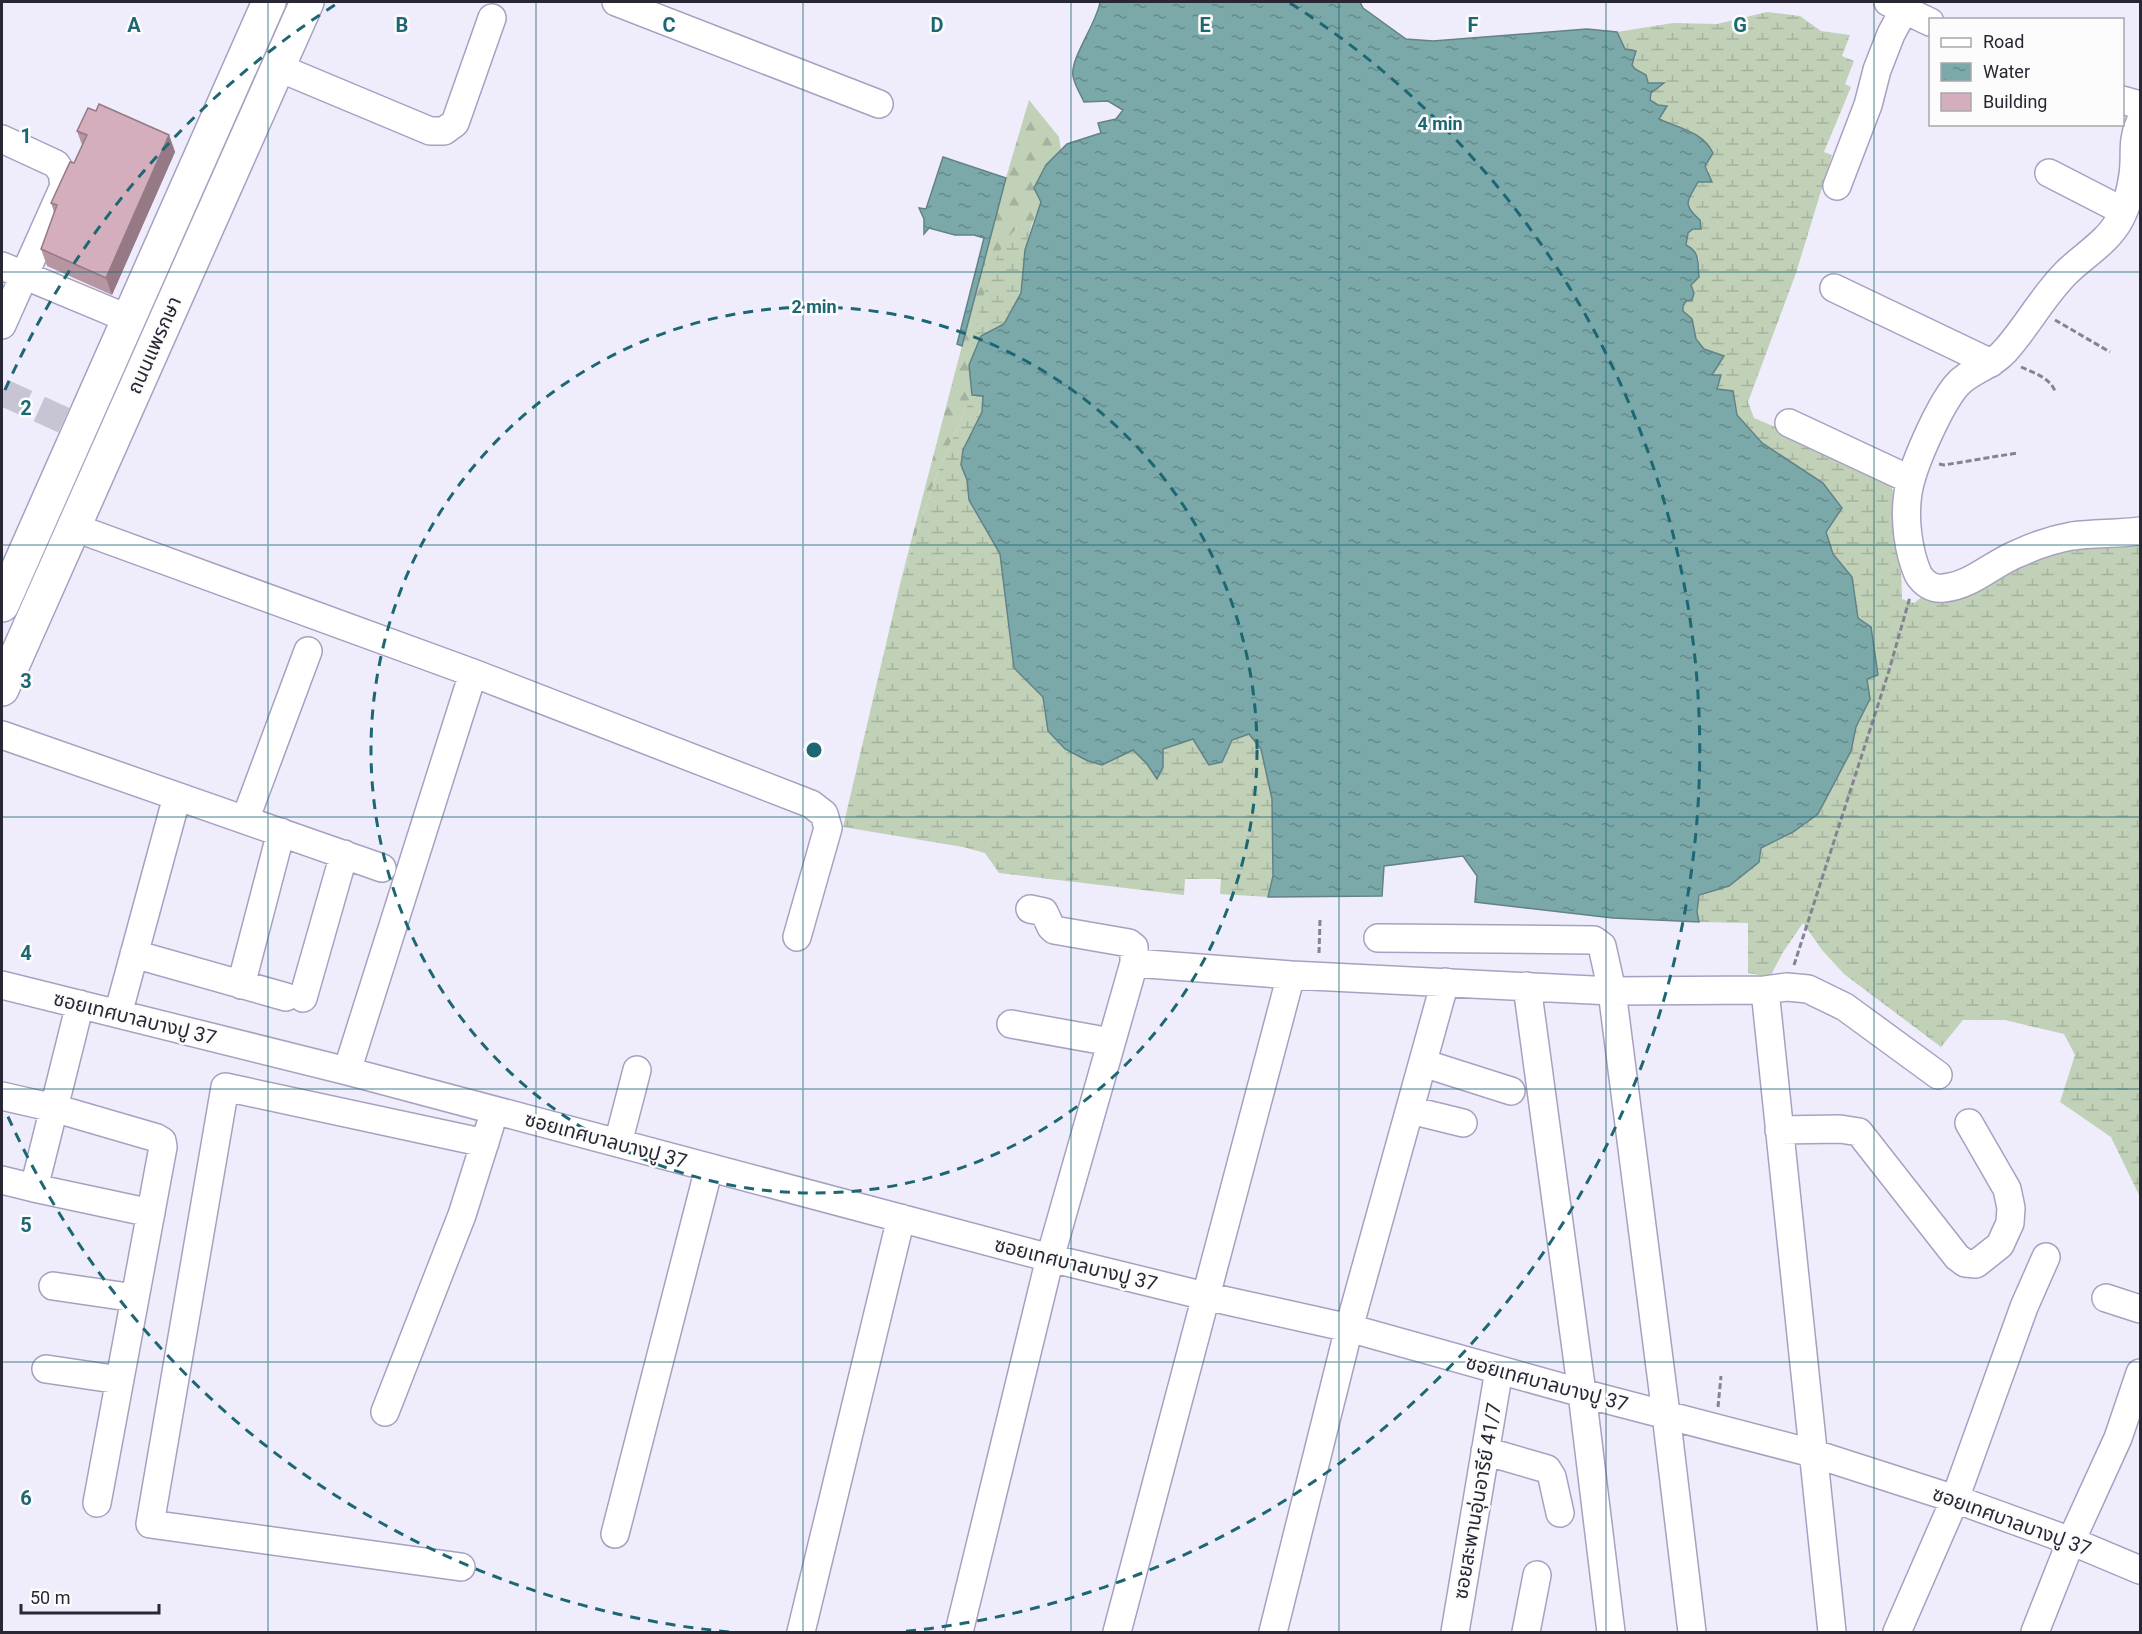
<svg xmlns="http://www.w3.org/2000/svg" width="2142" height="1634" font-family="Roboto,'Noto Sans Thai',sans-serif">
	<defs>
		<pattern id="forest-firs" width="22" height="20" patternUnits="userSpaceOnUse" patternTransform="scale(1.5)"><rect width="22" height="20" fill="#c0d1b7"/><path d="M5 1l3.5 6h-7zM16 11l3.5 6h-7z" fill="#a5b39e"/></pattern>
		<pattern id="wetland-marsh" width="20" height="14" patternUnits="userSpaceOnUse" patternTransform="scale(1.5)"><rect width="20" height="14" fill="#c0d1b7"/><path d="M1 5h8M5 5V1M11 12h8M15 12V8" fill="none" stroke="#a5b39e"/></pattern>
		<pattern id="water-ripples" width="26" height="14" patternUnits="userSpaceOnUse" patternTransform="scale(1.5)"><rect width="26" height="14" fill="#7ba9aa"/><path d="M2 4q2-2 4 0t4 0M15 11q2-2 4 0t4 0" fill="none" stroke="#658a8b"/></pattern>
	</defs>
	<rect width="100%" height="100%" fill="#efedfb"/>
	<path fill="url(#forest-firs)" d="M1029,100L1059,137L1061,150L1046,165L1041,202L1032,224L1016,228L969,365L972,395L938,471L901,580L1003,188Z"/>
	<path fill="url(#wetland-marsh)" d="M1767,12L1800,16L1821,31L1850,35L1842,56L1854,61L1845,84L1851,87L1824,152L1832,155L1796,273L1748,402L1754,418L1876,470L1891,483L1900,532L1902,599L1914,603L1923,596L1992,583L2050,551L2140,541V1197L2111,1137L2060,1102L2075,1055L2064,1034L2005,1020H1963L1941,1047L1844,974L1822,950L1803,923L1783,952L1770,977L1748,973V923L1699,922L1697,912L1699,895L1729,886L1761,848L1793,832L1851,752L1856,727L1870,699L1867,679L1877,675L1871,627L1858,618L1852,578L1833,554L1826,532L1823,483L1762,443L1737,415L1733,391L1716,389L1712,375L1724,356L1704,349L1696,339L1692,319L1683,311V306L1686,300H1692L1691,285L1699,276L1697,267L1699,258L1686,246L1688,233L1693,229H1701L1700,221C1677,201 1691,189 1709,171L1666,122L1659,119L1658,105L1650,100L1651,93L1663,83H1648L1646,75L1635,69L1632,64L1636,56L1625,49L1617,32L1673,23L1717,24Z
		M1032,224L1025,250L1021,293L1004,324L981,336L969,365C976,328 987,257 1015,230C1019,226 1026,225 1032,224Z
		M972,395L983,396L982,412L963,450L961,465L967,480L969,500L1000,554L1014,668L1043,697L1045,715L1088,761L1102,765L1133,750L1147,764L1163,767V749L1193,738L1209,764L1222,762L1232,740L1249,734L1261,749L1272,799L1273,876L1268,897L1220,894L1221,879H1185L1184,895L999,873L985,853L963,847L843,827L901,580L938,471Z"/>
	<path fill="url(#water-ripples)" stroke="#628287" stroke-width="1.5" d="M1100,2H1360L1363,8L1406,39L1433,41L1587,29L1617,32L1625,49L1636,51L1632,65L1635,69L1646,75L1648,83H1664L1651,93L1650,100L1658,105L1667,106L1659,119C1679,128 1703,132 1713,153L1705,166L1712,182H1698C1688,200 1681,204 1700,220L1701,229H1693L1688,233L1686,245C1701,253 1697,262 1699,277L1691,285L1694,293L1692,300L1686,301L1683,306V311L1692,319L1696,339L1704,349L1724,356L1712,375H1721L1717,389L1733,391L1737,415L1762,443L1823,483L1842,508L1826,532L1833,554L1852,577L1858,618L1871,627L1878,675L1867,679L1870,699L1856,727L1851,751L1818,814L1793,832L1761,848L1759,862L1729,886L1699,895L1697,912L1699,922L1613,918L1475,902L1477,876L1463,856L1384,866L1382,896L1268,897L1273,876L1272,799L1261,749L1249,734L1232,740L1222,762L1209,765L1193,739L1163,749V767L1157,779L1147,764L1133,750L1102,765L1088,761L1065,749L1048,731L1043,697L1014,668L1000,554L969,500L967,480L961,465L963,450L982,412L983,396L972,395L969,365L981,336L1004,324L1021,293L1025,250L1041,202L1034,188L1046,165L1067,144L1101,133L1098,123L1116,119L1123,110L1108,101L1084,102C1081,95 1074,84 1073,76C1070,58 1097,23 1100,2Z
		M943,157L1006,178L962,346L957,344L984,238L974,235H955L929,228L924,234V219L919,208L926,209Z"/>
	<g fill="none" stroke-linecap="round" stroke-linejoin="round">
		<path stroke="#c7c5d3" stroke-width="27" stroke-dasharray="27 14" stroke-linecap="butt" d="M2,392L81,428"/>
		<g stroke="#a6a1c1" stroke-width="30">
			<path id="minor" d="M616,2L879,104
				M1888,2L1930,22
				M277,67L430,131H444L455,123L492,18
				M2122,100L2140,105
				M2140,122C2131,142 2136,155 2133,175C2131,189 2127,206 2120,219C2108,242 2084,255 2066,273C2042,297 2027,327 2004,352C1991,367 1969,370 1956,386C1939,407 1912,466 1908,493C1904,518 1908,551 1918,574C1923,583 1933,590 1944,588C1973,585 1993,563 2019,553C2034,546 2055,539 2072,536C2094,533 2118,534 2140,531
				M2,139L56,164L62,173L64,186L2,325
				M2049,173L2123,211
				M1837,186L1868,105L1877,70L1891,34L1904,10
				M2,266L129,319
				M1834,288L1991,363
				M1789,423L1911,480
				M73,527L473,673L811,804L824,814L828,828L797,937
				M2,735L382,868
				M245,820L308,651
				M1378,938L1594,940L1602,946L1612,991L1666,1414L1692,1632
				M134,954L286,997
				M1134,963L1291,975L1612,991L1765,990L1787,987L1808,989L1845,1007L1938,1075
				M2,985L347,1071L1050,1258L1205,1296L1349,1328L1582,1393L1812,1453L1955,1499L2071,1541L2140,1570
				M241,985L281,832
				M1527,986L1582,1393L1611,1632
				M1765,990L1832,1632
				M303,998L344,854
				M118,1014L173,811
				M1011,1024L1111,1042
				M1423,1063L1511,1091
				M347,1071L473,673
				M2,1096L54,1108L157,1138L162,1141L163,1147L97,1503
				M1410,1110L1463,1123
				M1779,1130L1840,1129L1859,1132L1957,1257L1965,1263L1976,1264L2000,1245L2010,1223L2011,1208L2007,1189L1969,1123
				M618,1143L637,1070
				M2,1180L34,1188L80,1004
				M34,1188L151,1213
				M53,1286L135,1298
				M2106,1298L2140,1309
				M46,1369L120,1380
				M385,1412L462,1215L490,1126
				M1485,1451L1547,1469L1552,1477L1560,1513
				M615,1534L709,1168
				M461,1567L150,1524L225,1087L485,1143
				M801,1632L901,1218
				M959,1632L1050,1258L1134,963V947L1129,943L1054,930L1051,927L1044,912L1030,909
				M1117,1632L1291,975
				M1273,1632L1349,1328L1445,982
				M1455,1632L1499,1370
				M1526,1632L1537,1575
				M1897,1632L1955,1499L2024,1307L2046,1257
				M2035,1632L2071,1541L2118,1438L2140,1373"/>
		</g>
		<g stroke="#a6a1c1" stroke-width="36">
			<path id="major" d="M2,605L269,2
				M2,689L307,2"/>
		</g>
		<path stroke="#858391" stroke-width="3" stroke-dasharray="6 3" stroke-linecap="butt" d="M2055,320L2110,352
			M2021,367C2034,373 2049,377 2055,391
			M1939,464L1944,465L2017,453
			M1319,953L1320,920
			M1794,965L1888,674L1910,597
			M1718,1407L1721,1376"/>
		<use href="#minor" stroke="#fff" stroke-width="27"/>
		<use href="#major" stroke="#fff" stroke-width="33"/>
	</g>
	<path fill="#b796a3" d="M96,111L169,135L175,152L112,295L47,266L41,249L54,212L51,203L74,163L82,145L77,131Z"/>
	<path fill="#957a85" d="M169,135L175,152L112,295L106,278Z"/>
	<path fill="#d5aebe" stroke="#957a85" stroke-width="1.5" d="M99,104L169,135L106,278L41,249L57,205L51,203L70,162L74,163L87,135L77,131L88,108L96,111Z"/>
	<path fill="none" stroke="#1d6773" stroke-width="1.5" stroke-opacity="0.55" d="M268,2V1632M536,2V1632M803,2V1632M1071,2V1632M1339,2V1632M1606,2V1632M1874,2V1632M2,272H2140M2,545H2140M2,817H2140M2,1089H2140M2,1362H2140"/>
	<g fill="none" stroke="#1d6773" stroke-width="3" stroke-dasharray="10 8">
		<circle cx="814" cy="750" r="443"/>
		<path d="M729 1632A886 886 0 0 1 5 1110M5 390A886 886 0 0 1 338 3M1290 3A886 886 0 0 1 899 1632"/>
	</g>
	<g text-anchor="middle" stroke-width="5" stroke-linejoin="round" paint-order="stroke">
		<g font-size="20" fill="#292734" stroke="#fcfcfc">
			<text transform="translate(154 345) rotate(-66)" y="7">ถนนแพรกษา</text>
			<text transform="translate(135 1018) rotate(14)" y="7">ซอยเทศบาลบางปู 37</text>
			<text transform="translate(606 1140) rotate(15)" y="7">ซอยเทศบาลบางปู 37</text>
			<text transform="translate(1076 1264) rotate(14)" y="7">ซอยเทศบาลบางปู 37</text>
			<text transform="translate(1547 1383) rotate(15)" y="7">ซอยเทศบาลบางปู 37</text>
			<text transform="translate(1477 1501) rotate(-80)" y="7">ซอยสะพานอุ่นอารีย์ 41/7</text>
			<text transform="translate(2012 1521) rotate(20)" y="7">ซอยเทศบาลบางปู 37</text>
		</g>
	</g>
	<g font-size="20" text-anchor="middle" font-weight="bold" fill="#1d6773" stroke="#fcfcfc" stroke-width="5" stroke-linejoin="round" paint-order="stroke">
		<text x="134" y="32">A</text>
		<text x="402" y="32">B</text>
		<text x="669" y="32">C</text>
		<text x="937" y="32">D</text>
		<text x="1205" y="32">E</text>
		<text x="1473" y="32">F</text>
		<text x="1740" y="32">G</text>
		<text x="26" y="143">1</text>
		<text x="26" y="415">2</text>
		<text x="26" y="688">3</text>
		<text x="26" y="960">4</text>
		<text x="26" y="1232">5</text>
		<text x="26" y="1505">6</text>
	</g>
	<circle cx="814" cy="750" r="9" fill="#1d6773" stroke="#fcfcfc" stroke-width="3"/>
	<g font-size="18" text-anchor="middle" font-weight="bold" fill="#1d6773" stroke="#fcfcfc" stroke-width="5" stroke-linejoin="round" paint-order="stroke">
		<text x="1440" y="130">4 min</text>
		<text x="814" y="313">2 min</text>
	</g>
	<rect width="2142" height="1634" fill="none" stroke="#292734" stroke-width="6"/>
	<rect x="1929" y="18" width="195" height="108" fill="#fcfcfc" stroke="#a8a7ac" stroke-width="1.5"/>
	<rect x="1941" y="38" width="30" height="9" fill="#ffffff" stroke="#a8a7ac" stroke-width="1.5"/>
	<text x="1983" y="48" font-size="18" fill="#292734">Road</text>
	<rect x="1941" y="63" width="30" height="18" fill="url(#water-ripples)" stroke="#a8a7ac" stroke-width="1.5"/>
	<text x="1983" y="78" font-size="18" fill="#292734">Water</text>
	<rect x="1941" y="93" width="30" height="18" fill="#d5aebe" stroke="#a8a7ac" stroke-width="1.5"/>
	<text x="1983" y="108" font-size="18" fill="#292734">Building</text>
	<path d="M21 1604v9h138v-9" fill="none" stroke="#292734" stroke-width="3"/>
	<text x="30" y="1604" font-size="18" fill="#292734" stroke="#fcfcfc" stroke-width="4.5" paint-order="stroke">50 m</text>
</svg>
